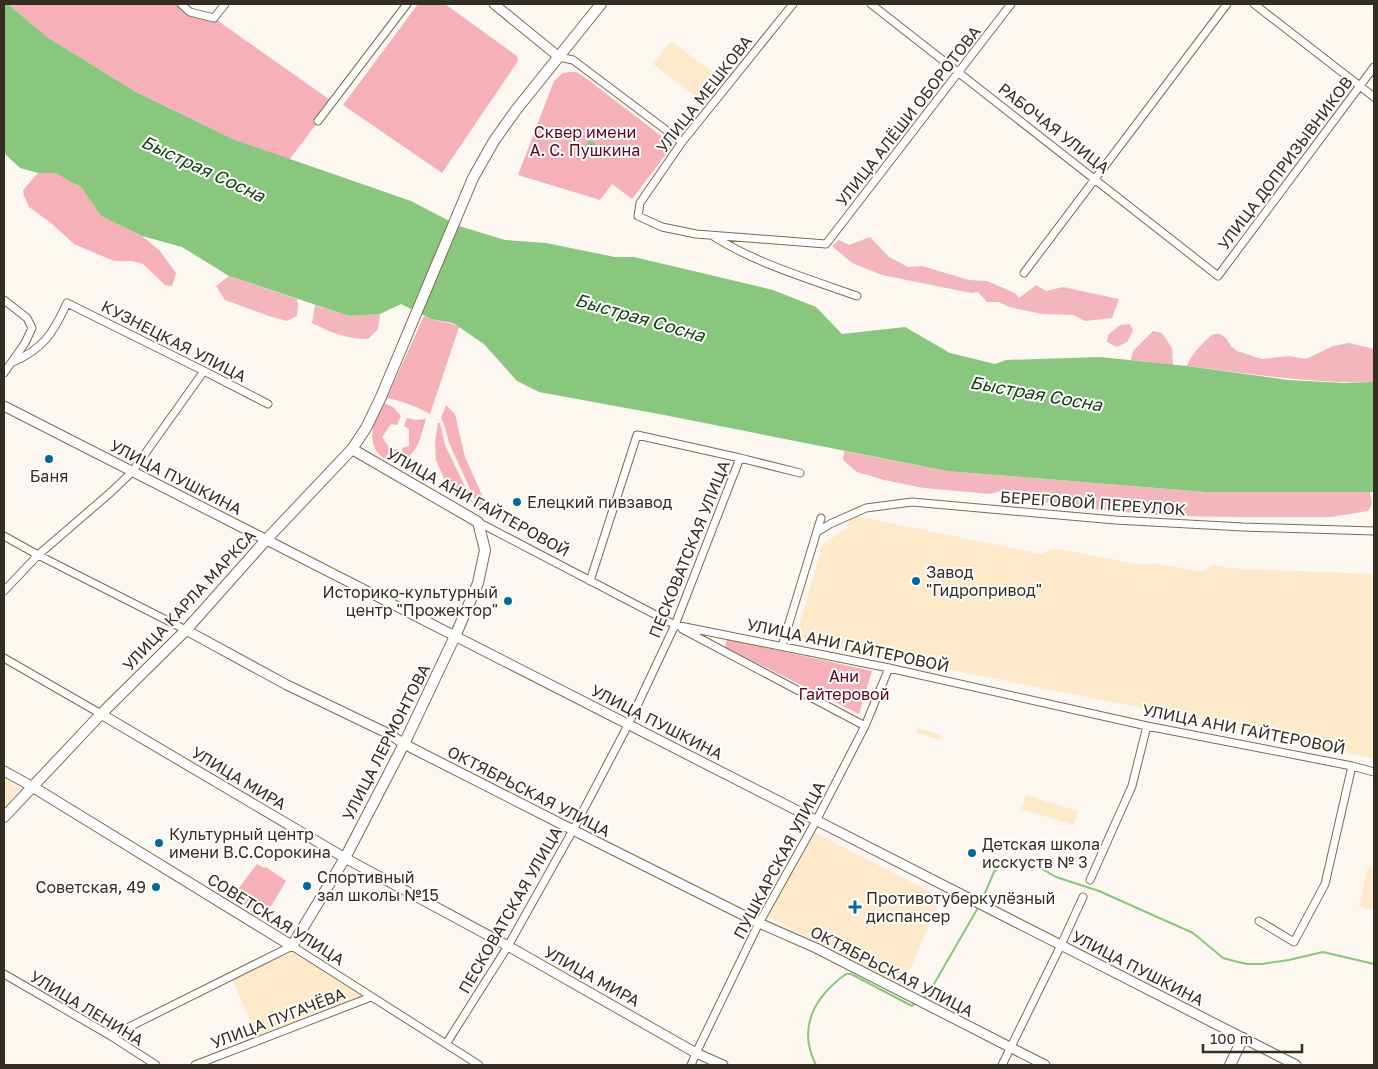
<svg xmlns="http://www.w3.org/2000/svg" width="1378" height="1069" font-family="'Golos Text',sans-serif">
	<rect width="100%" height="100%" fill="#fcf7f1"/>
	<path fill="#ffe9cb" d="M671,41L722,79L704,103L653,64Z
		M851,515L1042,554L1054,548L1142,565L1155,563L1201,572L1213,565L1229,568L1374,574V759L1213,722L795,639L823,544L847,528Z
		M918,728L941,735L940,740L916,733Z
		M4,779L20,789L4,806Z
		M1026,795L1078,811L1074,825L1021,809Z
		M814,832L941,897L903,986L767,916Z
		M1368,867L1374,868V905L1373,910L1359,906Z
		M292,948L367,996L258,1037L231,978Z"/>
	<path fill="#f5b0b8" d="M8,4H181L191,12L214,18L333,102L289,160L235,140L136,92L47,37Z
		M418,4H445L517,56L518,61L442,173L343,105Z
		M570,72H576L583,76L673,145L632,199L612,184L600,200L518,175L554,81L563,73Z
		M38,173H55L81,187L101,216L142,236L160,251L176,273L172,286L165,285L143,264L132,261H114L74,244L51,223L29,207L24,196L23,190Z
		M424,316C435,322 449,321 459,327L430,414C416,406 402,401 387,398Z
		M384,403L393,407L401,416L397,425L391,424L382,437L391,450L397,449L400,461C392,462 387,461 381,456C365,442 374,418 384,403Z
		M446,405L455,414L465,457L489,511L478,506L449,443L444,424L441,418Z
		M407,418L416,420L426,419C421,435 419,451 404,460L402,448L409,446V429L404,426Z
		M438,423H440L445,445L473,503L448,488L436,460L435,441Z
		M727,639L872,671L859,714L725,647Z
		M257,864L264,868L266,867L286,881L270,908L261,903L256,911L232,897Z"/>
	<path fill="#f3b6bc" d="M870,237L889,257L908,267L922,266L969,280L987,281L1015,293L1019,298L1036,285L1046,291L1063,287L1119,299L1112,318L1085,321L1073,315L1042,314L1009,307L999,302H987L978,292L971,293L882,275L852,263L832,246L839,240L849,245Z
		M229,276L297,299L298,305L297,316L287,321L272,317L225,300L216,286Z
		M315,305L349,316L380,314L378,329L368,339C346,339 332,333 312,323Z
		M1130,324L1133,331L1127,342L1117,347L1107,342L1108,335L1120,325Z
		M1153,331L1162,333L1172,348L1173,365L1131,360L1133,351Z
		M1213,334H1220L1226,338L1231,346L1237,351L1262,359L1289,356L1306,359L1333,346L1349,343L1374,349V382C1311,384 1250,374 1187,366C1189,357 1205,340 1213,334Z
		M844,451L947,471L1205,492H1370L1372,504L1368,511L1331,517H1237L1170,516L1065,507L1016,496L1009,491H1001L990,494L924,488L884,480L857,472L843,460Z"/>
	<path fill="#89c77f" d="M4,4H8L47,37L136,92L235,140L411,201L459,226L505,240L546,243L615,257H634L773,290L816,307L842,334L905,327L950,353L995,364L1006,360L1100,357L1187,366L1288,380L1344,383L1374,382V492H1205L947,471L664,415L539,392L517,381L484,344L453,323L431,319L401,304L380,314L349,316L229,276L182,247L142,236L101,216L81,187L55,173H38L20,168L4,153Z
		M590,141L594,142L596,145L594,150L589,154H585L583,150L587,143Z"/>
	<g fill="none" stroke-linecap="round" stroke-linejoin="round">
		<path stroke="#89c77f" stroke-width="2" d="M981,902L994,872L1003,862L1012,860L1023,861L1035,865L1056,877L1099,891L1193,933L1223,958L1234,961L1247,964H1262L1289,960L1323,952L1374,964
			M923,998L927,996L979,906
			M816,1065C797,1028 814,997 846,974H851L912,1006L917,1002"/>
		<g stroke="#7e6b4e" stroke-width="9">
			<path id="minor" d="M181,4L190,12L214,18L225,4
				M793,4L682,142L640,203L638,216L662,227L696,234L826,244L1011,4
				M871,4L1218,276L1374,67
				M1254,4L1374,97
				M559,57L573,60L682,142
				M318,121L407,4
				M713,236C755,263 809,279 857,296
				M1024,273L1227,4
				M4,300L27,318L32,328L25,343L4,373
				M11,363C43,349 53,334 67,303L204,371L268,404
				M478,522L675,625L889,668L1147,726L1352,766L1374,772
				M817,532L830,524L866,508L912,502L1115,520L1243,527L1374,531
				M4,536L38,555L186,630
				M590,581L637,435L740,458L800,473
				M4,591L38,555L110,493L132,472L204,371
				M682,629L865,726
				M782,646L821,518
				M4,658L101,714
				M1090,880L1132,786L1147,726
				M1259,921L1294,942L1325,884L1352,766
				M4,974L111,1036L156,1065
				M111,1036L292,946L479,1065
				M446,1044L508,946L573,830L628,725L675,625L740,458
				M195,1065L371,997
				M691,1065L696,1053L759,923L816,821L849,757L865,726L889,668
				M1002,1065L1061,945L1083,897"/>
		</g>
		<g stroke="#7e6b4e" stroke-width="11">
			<path id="tertiary" d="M494,4L559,57
				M4,406L1296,1065
				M186,630L287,685L391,735L404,744L573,830L759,923L816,948L1045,1065
				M101,714L345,858L508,946L696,1053L723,1065
				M4,771L33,787"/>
		</g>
		<g stroke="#7e6b4e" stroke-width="12">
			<path id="secondary" d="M33,787L292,946L345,858L404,744L456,634L478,583L485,550L478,522L352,449
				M4,817L101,714L186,630L266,540L352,449L366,428L381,397L473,178L494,141L516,110L601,4
				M1230,1065L1243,1038"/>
		</g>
		<use href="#minor" stroke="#fff" stroke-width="7"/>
		<use href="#tertiary" stroke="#fff" stroke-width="9"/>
		<use href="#secondary" stroke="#fff" stroke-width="10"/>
	</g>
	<g fill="#056897" stroke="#fff" stroke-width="2">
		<circle cx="49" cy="459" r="5"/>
		<circle cx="517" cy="502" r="5"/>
		<circle cx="916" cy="581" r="5"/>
		<circle cx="508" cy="601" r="5"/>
		<circle cx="159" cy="843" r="5"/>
		<circle cx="972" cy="853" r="5"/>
		<circle cx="307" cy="886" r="5"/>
		<circle cx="156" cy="887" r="5"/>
		<path d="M852.5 899.5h5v5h5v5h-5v5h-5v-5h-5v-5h5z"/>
	</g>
	<g text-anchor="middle" stroke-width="4" stroke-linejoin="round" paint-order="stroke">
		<g font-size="16" fill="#352d21" stroke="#fff">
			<text transform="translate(704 94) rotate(-52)" y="6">УЛИЦА МЕШКОВА</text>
			<text transform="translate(908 116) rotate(-52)" y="6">УЛИЦА АЛЁШИ ОБОРОТОВА</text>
			<text transform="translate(1054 128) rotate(38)" y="6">РАБОЧАЯ УЛИЦА</text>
			<text transform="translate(1285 163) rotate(-53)" y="6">УЛИЦА ДОПРИЗЫВНИКОВ</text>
			<text transform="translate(174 341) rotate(27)" y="6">КУЗНЕЦКАЯ УЛИЦА</text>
			<text transform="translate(176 477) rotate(27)" y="6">УЛИЦА ПУШКИНА</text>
			<text transform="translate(478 502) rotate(29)" y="6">УЛИЦА АНИ ГАЙТЕРОВОЙ</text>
			<text transform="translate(1093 503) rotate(4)" y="6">БЕРЕГОВОЙ ПЕРЕУЛОК</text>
			<text transform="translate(689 549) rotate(-68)" y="6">ПЕСКОВАТСКАЯ УЛИЦА</text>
			<text transform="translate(189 600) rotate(-47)" y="6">УЛИЦА КАРЛА МАРКСА</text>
			<text transform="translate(848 645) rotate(12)" y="6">УЛИЦА АНИ ГАЙТЕРОВОЙ</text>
			<text transform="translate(657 722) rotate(27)" y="6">УЛИЦА ПУШКИНА</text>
			<text transform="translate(1244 729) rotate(11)" y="6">УЛИЦА АНИ ГАЙТЕРОВОЙ</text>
			<text transform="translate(386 742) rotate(-63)" y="6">УЛИЦА ЛЕРМОНТОВА</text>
			<text transform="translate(239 778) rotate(31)" y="6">УЛИЦА МИРА</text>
			<text transform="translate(529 791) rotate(27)" y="6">ОКТЯБРЬСКАЯ УЛИЦА</text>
			<text transform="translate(779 860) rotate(-62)" y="6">ПУШКАРСКАЯ УЛИЦА</text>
			<text transform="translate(510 910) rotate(-60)" y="6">ПЕСКОВАТСКАЯ УЛИЦА</text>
			<text transform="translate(276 919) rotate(32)" y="6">СОВЕТСКАЯ УЛИЦА</text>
			<text transform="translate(1138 968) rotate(27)" y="6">УЛИЦА ПУШКИНА</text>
			<text transform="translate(892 971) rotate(27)" y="6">ОКТЯБРЬСКАЯ УЛИЦА</text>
			<text transform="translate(592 976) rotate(29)" y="6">УЛИЦА МИРА</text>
			<text transform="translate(87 1008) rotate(31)" y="6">УЛИЦА ЛЕНИНА</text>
			<text transform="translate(278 1018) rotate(-21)" y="6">УЛИЦА ПУГАЧЁВА</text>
		</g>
		<g font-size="16" fill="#5e0520" stroke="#fff">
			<text x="585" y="138">Сквер имени<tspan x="585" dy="18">А. С. Пушкина</tspan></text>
			<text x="844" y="682">Ани<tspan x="844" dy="18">Гайтеровой</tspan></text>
		</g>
		<g font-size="16" fill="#352d21" stroke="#fff" text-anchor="start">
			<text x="49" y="482" text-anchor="middle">Баня</text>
			<text x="527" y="508">Елецкий пивзавод</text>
			<text x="926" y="578">Завод<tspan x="926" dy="18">"Гидропривод"</tspan></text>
			<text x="498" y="598" text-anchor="end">Историко-культурный<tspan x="498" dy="18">центр "Прожектор"</tspan></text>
			<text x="169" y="840">Культурный центр<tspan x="169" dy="18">имени В.С.Сорокина</tspan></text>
			<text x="982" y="850">Детская школа<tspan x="982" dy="18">исскуств № 3</tspan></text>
			<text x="317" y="883">Спортивный<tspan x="317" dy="18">зал школы №15</tspan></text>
			<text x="146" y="893" text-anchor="end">Советская, 49</text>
			<text x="866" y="904">Противотуберкулёзный<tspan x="866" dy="18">диспансер</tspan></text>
		</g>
		<g font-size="18" font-style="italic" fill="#143e0e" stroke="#fff">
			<text transform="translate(203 169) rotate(25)" y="6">Быстрая Сосна</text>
			<text transform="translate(640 318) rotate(16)" y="6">Быстрая Сосна</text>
			<text transform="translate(1036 394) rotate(10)" y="6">Быстрая Сосна</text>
		</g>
	</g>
	<rect width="1378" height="1069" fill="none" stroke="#352d21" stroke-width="10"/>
	<path d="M1203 1044v8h99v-8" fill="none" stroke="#352d21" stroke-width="2.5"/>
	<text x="1210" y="1044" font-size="15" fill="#352d21" stroke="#ffffff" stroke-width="4" paint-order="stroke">100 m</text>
</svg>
